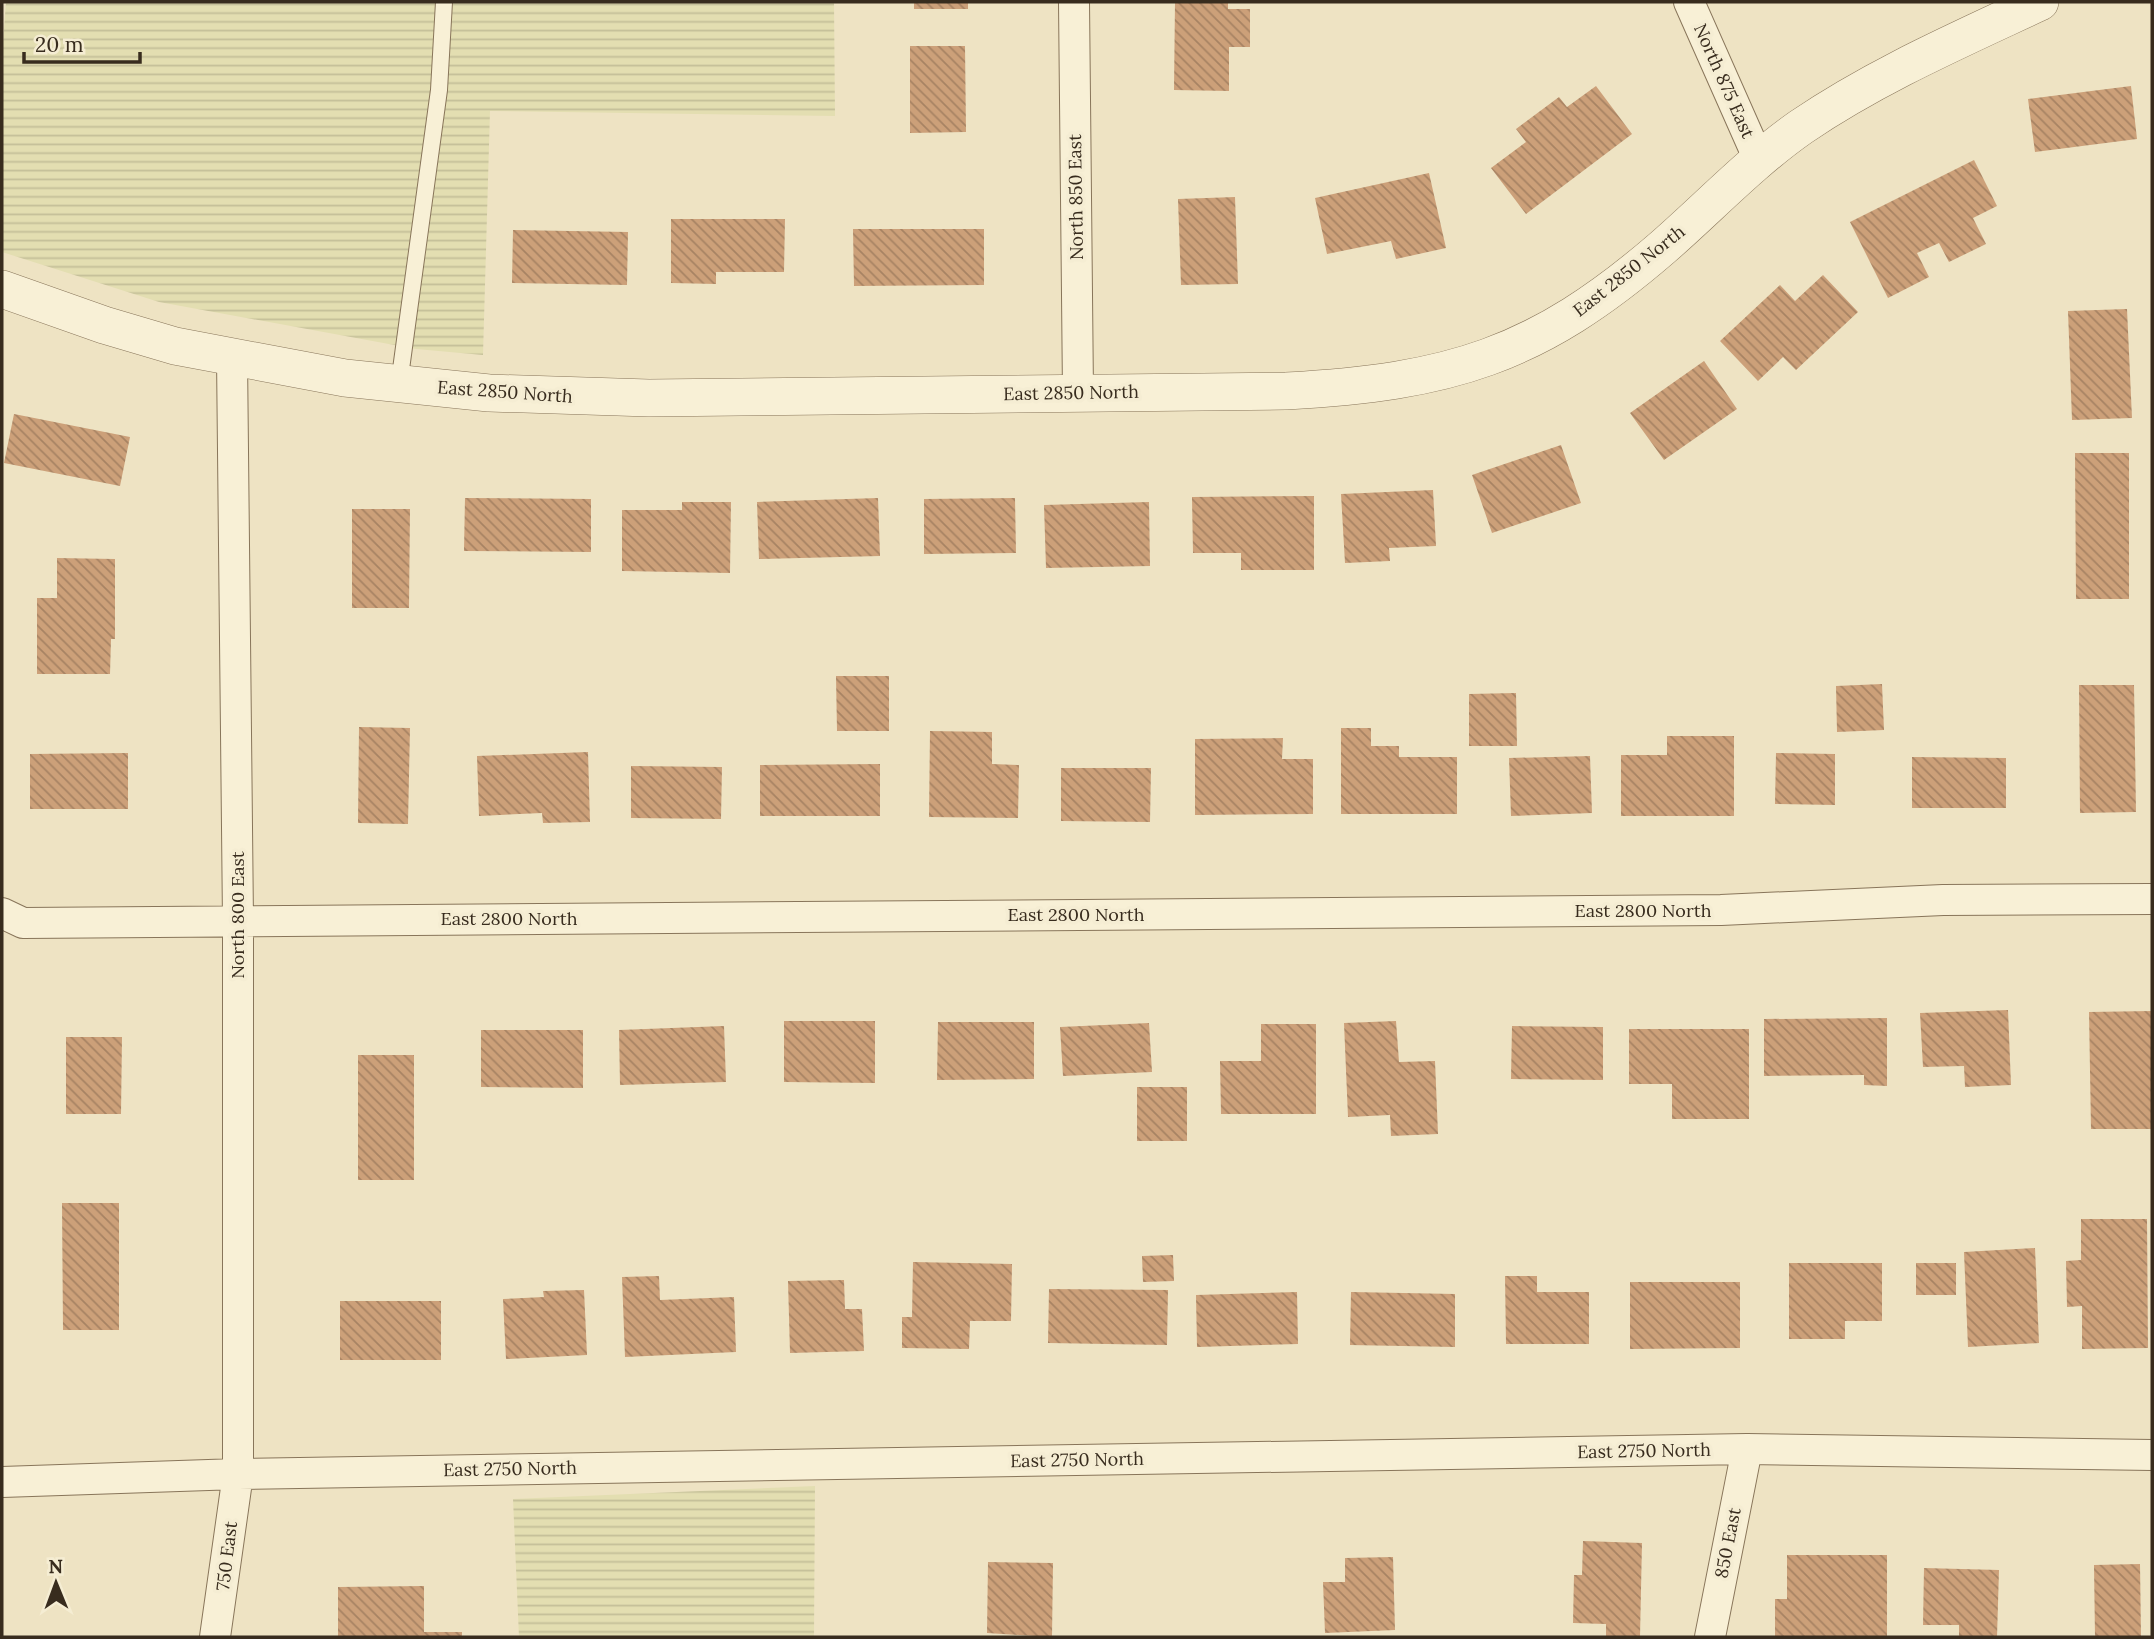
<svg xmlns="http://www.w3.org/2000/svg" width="2154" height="1639" font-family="Lora,serif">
	<defs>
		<pattern id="farmland-rules" width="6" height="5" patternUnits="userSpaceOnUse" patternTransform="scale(1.75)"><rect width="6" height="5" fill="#e3deb1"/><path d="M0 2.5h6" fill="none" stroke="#c4bf98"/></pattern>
		<pattern id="building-back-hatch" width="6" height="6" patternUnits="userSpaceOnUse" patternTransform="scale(1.75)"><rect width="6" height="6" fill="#cca079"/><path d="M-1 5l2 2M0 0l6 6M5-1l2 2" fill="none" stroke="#a78363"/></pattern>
	</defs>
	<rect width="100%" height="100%" fill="#eee3c3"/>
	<path fill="url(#farmland-rules)" d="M6,2H834L835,116L490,111L483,355L416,349L159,302L2,252V57Z
		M815,1486L814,1637H519L513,1499Z"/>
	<path fill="url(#building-back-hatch)" d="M914,2H968V9H914Z
		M1175,2H1228V9H1250V47H1229V91L1174,90Z
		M910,46H965L966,132L910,133Z
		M1596,86L1632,134L1526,214L1491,168L1526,142L1516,129L1559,97L1567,107Z
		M2131,86L2137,139L2035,152L2028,99Z
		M1974,160L1997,206L1973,218L1986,244L1949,262L1939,243L1917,253L1929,277L1888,298L1850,222Z
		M1429,173L1446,248L1396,259L1391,241L1327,254L1315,198Z
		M1235,197L1238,284L1181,285L1178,199Z
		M671,219H785L784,272H716V284L671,283Z
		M853,229H984V285L854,286Z
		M513,230L628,232L627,285L512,283Z
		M1823,275L1858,312L1796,370L1783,357L1758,381L1720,341L1780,285L1795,301Z
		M2127,309L2132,418L2072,420L2068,311Z
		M1704,361L1737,409L1664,460L1630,413Z
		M14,414L130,437L120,486L4,463Z
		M1561,445L1581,503L1492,533L1472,475Z
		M2075,453H2129V599H2076Z
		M1433,490L1436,546L1389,548L1390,561L1345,563L1341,494Z
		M1314,496V570H1241V553H1193L1192,497Z
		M465,498L591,499V552L464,551Z
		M878,498L880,556L759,559L757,502Z
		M1015,498L1016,553L924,554V499Z
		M682,502H731L730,573L622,571V510H682Z
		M1149,502L1150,566L1046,568L1044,505Z
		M352,509H410L409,608H352Z
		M57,558L115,559V639H111L110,674H37V598H57Z
		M836,676H889V731H837Z
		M1882,684L1884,730L1837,732L1836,686Z
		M2079,685H2134L2136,812L2080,813Z
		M1516,693L1517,746H1469V694Z
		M359,727L410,728L408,824L358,823Z
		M1341,728H1371V746H1399V757H1457V814H1341Z
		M930,731L992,732V764L1019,765L1018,818L929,817Z
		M1667,736H1734V816H1621V755H1667Z
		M1283,738L1282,759H1313V814L1195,815V739Z
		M588,752L590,822L543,823L542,813L479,816L477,756Z
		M128,753V809H30V754Z
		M1776,753L1835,754V805L1775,804Z
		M1590,756L1592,813L1511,816L1509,758Z
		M1912,757L2006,758V808H1912Z
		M880,764V816H760V765Z
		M631,766L722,767L721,819L631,818Z
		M1061,768H1151L1150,822L1061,821Z
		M2008,1010L2011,1085L1965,1087L1964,1066L1923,1067L1920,1013Z
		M2152,1011V1129H2091L2089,1012Z
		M1887,1018V1086L1864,1085V1075L1764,1076V1019Z
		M784,1021H875V1083L784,1082Z
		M1396,1021L1399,1062L1435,1061L1438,1134L1391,1136L1390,1115L1348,1117L1344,1023Z
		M938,1022H1034V1079L937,1080Z
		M1149,1023L1152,1072L1063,1076L1060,1027Z
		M1261,1024H1316V1114H1221L1220,1061H1261Z
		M724,1026L726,1082L620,1085L619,1030Z
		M1512,1026L1603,1027V1080L1511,1079Z
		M1629,1029H1749V1119H1672V1084H1629Z
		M481,1030H583V1088L481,1087Z
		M66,1037H122L121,1114H66Z
		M358,1055H414V1180H358Z
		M1137,1087H1187V1141H1137Z
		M62,1203H119V1330H63Z
		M2081,1219H2147L2148,1348L2082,1349V1306L2067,1307L2066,1261L2081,1260Z
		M2035,1248L2039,1343L1968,1347L1964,1252Z
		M1173,1255L1174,1281L1143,1282L1142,1256Z
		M913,1262L1012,1264L1011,1321H970L969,1349L902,1348V1317H912Z
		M1789,1263H1882V1321H1845V1339H1789Z
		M1916,1263H1956V1295H1916Z
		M659,1276L660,1300L734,1297L736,1352L625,1357L622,1277Z
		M1505,1276H1537V1292H1589V1344H1506Z
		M844,1280L845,1309H862L864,1351L790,1353L788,1281Z
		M1630,1282H1740V1348L1630,1349Z
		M1049,1289L1168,1290L1167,1345L1048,1343Z
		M584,1290L587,1355L506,1359L503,1299L544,1297L543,1291Z
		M1297,1292L1298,1344L1197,1347L1196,1295Z
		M1351,1292L1455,1294V1347L1350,1345Z
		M340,1301H441V1360H340Z
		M1583,1541L1642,1543L1640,1637H1606V1624L1573,1623L1574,1575H1582Z
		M1787,1555H1887V1637H1775V1599H1787Z
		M1393,1557L1395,1630L1325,1633L1323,1582H1345V1558Z
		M988,1562L1053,1563L1052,1637L987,1633Z
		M2140,1564L2141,1637H2095L2094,1565Z
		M1924,1568L1999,1570L1997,1637H1959V1625H1923Z
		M424,1586V1632H462V1637H338V1587Z"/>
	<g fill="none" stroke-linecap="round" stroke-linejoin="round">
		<g stroke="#88755a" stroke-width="18">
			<path id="service" d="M399,384L439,90L444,2"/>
		</g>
		<g stroke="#88755a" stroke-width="32">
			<path id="minor" d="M1074,2L1078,392
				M1689,2L1759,160
				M2,913L23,923L1721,910L1943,900L2152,899
				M2,1482L238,1474L1747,1449L2152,1455
				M215,1637L238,1474V921L232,357
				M1710,1637L1747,1449"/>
		</g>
		<g stroke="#88755a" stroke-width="38">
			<path id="tertiary" d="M2,289L104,325L175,346L345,378L489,393L649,398L1286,391C1449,382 1536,357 1662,248C1708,208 1751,162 1801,127C1876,76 1959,40 2040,2"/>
		</g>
		<use href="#service" stroke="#f8f0d6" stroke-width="16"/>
		<use href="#minor" stroke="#f8f0d6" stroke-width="30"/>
		<use href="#tertiary" stroke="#f8f0d6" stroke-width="37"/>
	</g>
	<g text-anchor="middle" stroke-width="7" stroke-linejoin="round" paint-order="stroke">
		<g font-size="18" fill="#382c1e" stroke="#f5edd3">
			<text transform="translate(1724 81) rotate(66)" y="6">North 875 East</text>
			<text transform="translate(1076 197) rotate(-91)" y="6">North 850 East</text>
			<text transform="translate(1629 271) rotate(-38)" y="6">East 2850 North</text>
			<text transform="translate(505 392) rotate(4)" y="6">East 2850 North</text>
			<text transform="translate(1071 393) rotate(-1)" y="6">East 2850 North</text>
			<text x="1643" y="917">East 2800 North</text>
			<text transform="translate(238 915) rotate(-90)" y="6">North 800 East</text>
			<text x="1076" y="921">East 2800 North</text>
			<text x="509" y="925">East 2800 North</text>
			<text transform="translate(1644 1451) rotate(-1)" y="6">East 2750 North</text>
			<text transform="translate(1077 1460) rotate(-1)" y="6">East 2750 North</text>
			<text transform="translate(510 1469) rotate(-1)" y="6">East 2750 North</text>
			<text transform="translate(1728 1543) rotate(-79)" y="6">850 East</text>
			<text transform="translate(227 1556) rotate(-83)" y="6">750 East</text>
		</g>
	</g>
	<rect width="2154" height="1639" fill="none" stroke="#382c1e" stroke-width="7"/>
	<g transform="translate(56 1583) rotate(359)" stroke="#f5edd3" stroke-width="5" paint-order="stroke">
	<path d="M0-5L12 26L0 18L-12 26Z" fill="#382c1e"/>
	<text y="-10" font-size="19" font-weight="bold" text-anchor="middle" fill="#382c1e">N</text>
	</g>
	<path d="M24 52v10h116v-10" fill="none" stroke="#382c1e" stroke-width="3.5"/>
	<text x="35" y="52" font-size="21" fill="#382c1e" stroke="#f5edd3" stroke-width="5" paint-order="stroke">20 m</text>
</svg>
